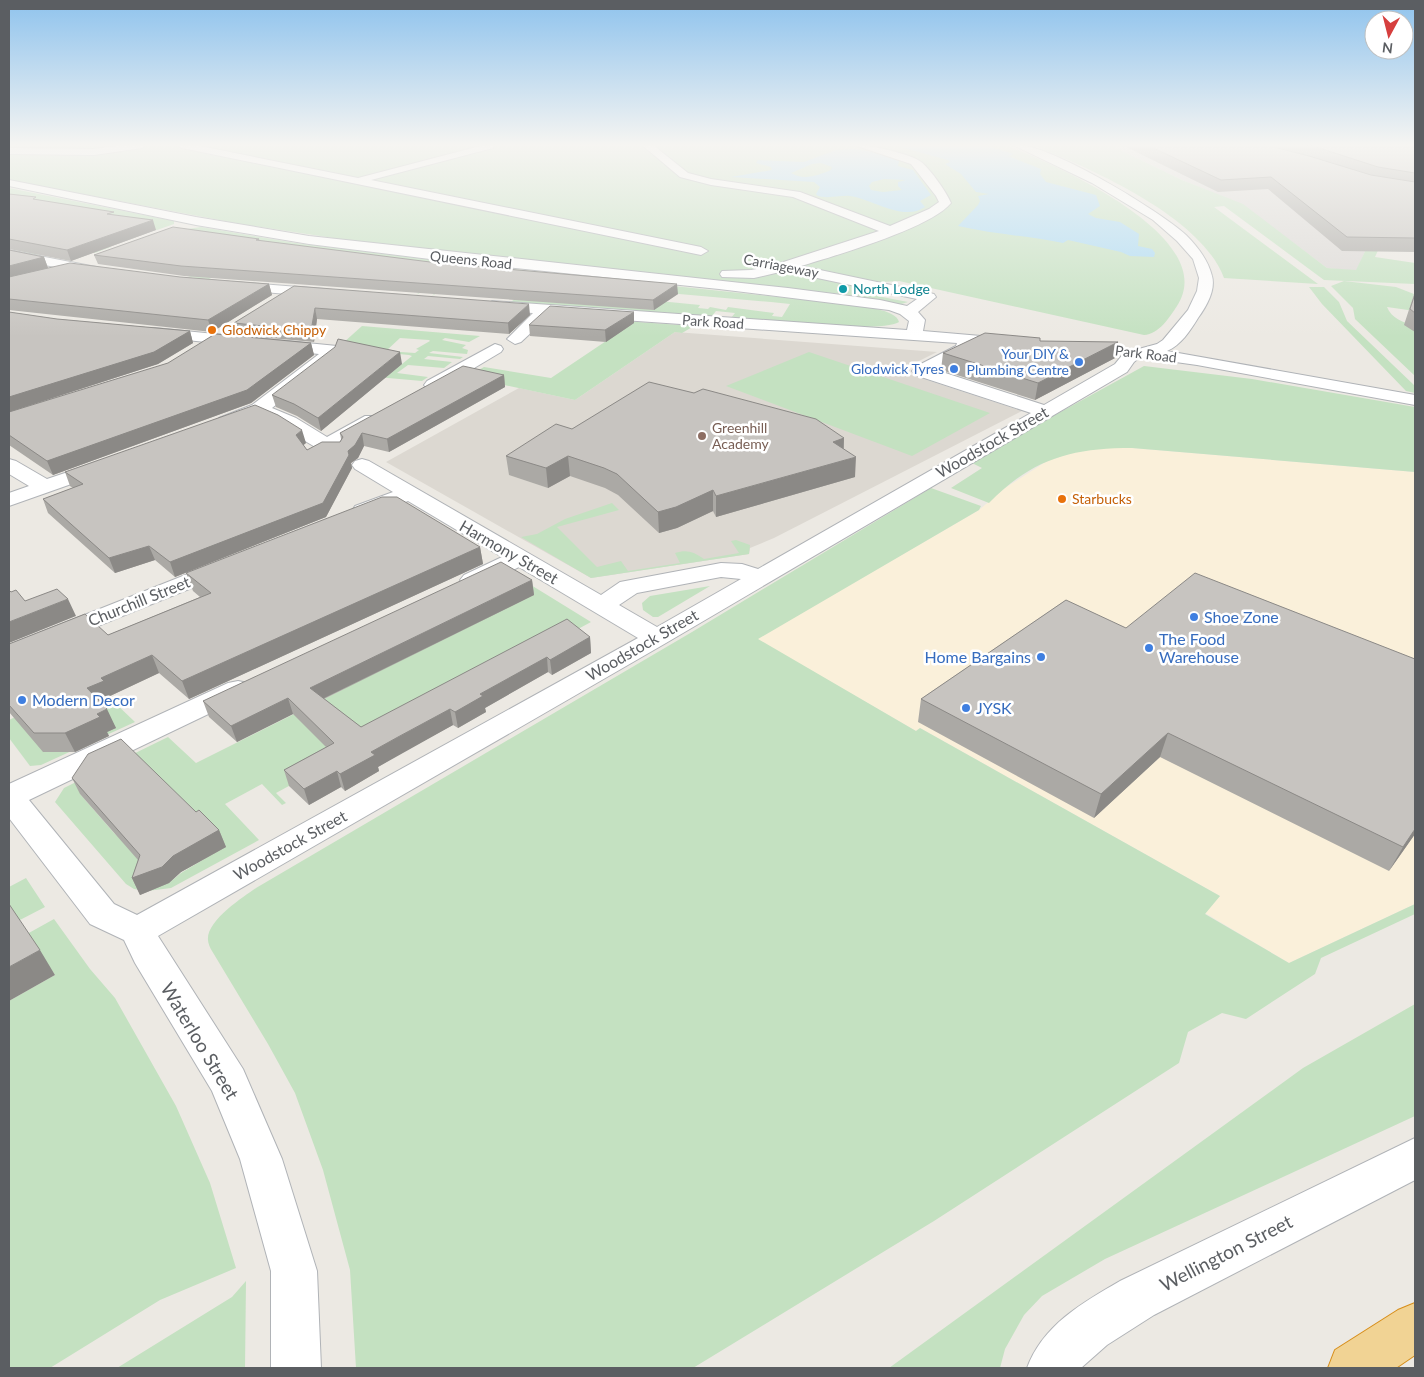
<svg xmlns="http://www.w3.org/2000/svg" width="1424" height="1377" font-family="Lato,sans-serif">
	<rect width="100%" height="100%" fill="#ece9e3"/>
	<path fill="#faf0da" d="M1102,448H1132L1415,472V904L1289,963L1205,913L1220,896L920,728L916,731L757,639L979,510L1005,488L1047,461L1078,451Z"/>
	<path fill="#dbd8d5" d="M1133,145H1415L1356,271L1327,268L1243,205L1182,180L1116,148Z"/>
	<path fill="#dcd8d1" d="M675,332L937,352L899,371L1022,411L774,538L750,548L749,554L591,578L386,462L519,388L575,400Z"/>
	<path fill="#c4e1c1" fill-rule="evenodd" d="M9,145H1005C1052,163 1222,237 1177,306C1169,318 1159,334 1144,335L899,281L882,282L870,290L877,296L908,302L898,305L856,299L859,296L386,246L240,224L9,180Z
		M1033,145H1115L1122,147L1116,148L1182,180L1243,204L1327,268L1356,270L1373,235L1380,246L1375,257L1415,263V284L1324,280L1224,206L1214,207L1318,284L1224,278C1201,216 1091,169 1033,145Z
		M9,188L174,221V224L157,230L148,229L82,242L111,247L95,253L70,249V243L36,255L9,248Z
		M201,227L296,243L500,268L493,273L503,275L512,269L845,304C858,306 897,309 899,322C879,334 762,320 731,318L735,313L716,311L712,316L511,302L518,296L440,291L432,296L436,292L429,288L416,295L422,290L240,266L209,279L188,277L211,268L187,229ZM600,287L771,302L790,304L782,317L772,316L774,313L728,307L726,310L710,307L708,309L698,308L700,305L659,301Z
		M1344,281L1396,287L1414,294L1410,308L1415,311L1387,307C1391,318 1404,323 1415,326V376L1355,319L1353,308L1331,286Z
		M1309,287H1324L1339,302L1347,321L1415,386V393L1406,391L1322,304Z
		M610,320L694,326L682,333L675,332L575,400L466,377L484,367L551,378L624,329Z
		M362,326L480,336L469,342L445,338L442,340L466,345L462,348L468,350L467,354L433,351L429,353L463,357L460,359L428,356L424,359L452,362L444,368L408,365L397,373L428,377L422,381L320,372L343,343ZM400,338L429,340L430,341L416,349L419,350L415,353L386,351ZM380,352L409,355L412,356L386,377Z
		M809,352L990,413L912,456L726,386Z
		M1144,366L1252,379L1415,407V472L1132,448C1071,448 1032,459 989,503L951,488L982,468L970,462Z
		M931,488L981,506L979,510L758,639L916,731L920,728L1220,896L1205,914L1289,963L1415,904V914L1321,958L1315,974L1246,1019L1222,1013L1188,1032L1179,1063L934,1221L693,1368H356L350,1270L323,1170L295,1093L268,1044L212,951C210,948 208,943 208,940C206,921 243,897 256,888L692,632Z
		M612,503L619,510L557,527L597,567L621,561L628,571L680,563L675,553C687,549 694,552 704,559L739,553L731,541L736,540L750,545L749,554L591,578L521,537L537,534L565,519Z
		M518,577L591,622L276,793L286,803L282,805L262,784L225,804L259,840L171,888L147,891L134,889L126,884L55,802L64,788L72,784L168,737L196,763L344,689ZM80,794L226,846L181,873L169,883L114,833Z
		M710,586L658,617H653L643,610L642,603L650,596Z
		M112,700L135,722L41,765L30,766L9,738V720L15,717L77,715Z
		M26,878L45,907L18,921L9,907V887Z
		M54,919L90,969L115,998L176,1106L210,1183L236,1268L160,1300L50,1368H9V1001L55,975L27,934Z
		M1415,1004V1116L1105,1259L1042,1296L1024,1315L1005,1349L1000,1368H889L1303,1068Z
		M246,1281L245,1368H117L232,1297Z"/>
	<path fill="#a9daf5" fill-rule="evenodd" d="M893,145H984L1014,154L1008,156L1041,169L1040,174L1046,182L1096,195L1100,206L1088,214L1096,218L1120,222L1139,234L1138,246L1152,249L1155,253L1154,257L1130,256L1121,252L1068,240L1063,243C1028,236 993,234 958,226L978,205L980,201L978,196L989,194L976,192L961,174L945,164L950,162L948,160Z
		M855,149L873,152L899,161L898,166L913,170L931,195L920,201L925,207C903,222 872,199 850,196C839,195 829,199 818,196L816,194L820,187L814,182L731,177L772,170L771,167L756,163L758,160L804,162L836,150ZM821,163L832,167L831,170C819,175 804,181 791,173L812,164ZM884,179L906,180L898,182V186L902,190L883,192L871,190L869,186L872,182Z"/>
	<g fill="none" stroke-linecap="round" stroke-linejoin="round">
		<g stroke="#b0b3b7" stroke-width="2">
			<path id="minor" d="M124,145H147L142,148L94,155L9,154V148L94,149Z
				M177,145H195L358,178L484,145H494L493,148L371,180L701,247L708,251L701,255L182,148Z
				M642,145H653L688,173L711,179L800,192L890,226L929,209L939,202L936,196L911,164L854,145C866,144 907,153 918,160C928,165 947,193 951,203C931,228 834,256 801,266L934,294L936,297L918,312L925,320L923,331L1016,339L1018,342L1010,347L973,344L969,352L936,370L1044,405L1115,364L1124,353L1157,344L1163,340L1188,310L1197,291L1199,278L1193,259L1177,241L1153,220L1092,183L1013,145C1046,141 1160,211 1186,235C1198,247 1208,260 1212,276C1216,290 1206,307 1198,318C1190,331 1181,345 1167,351L1415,395V405L1197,365L1140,357L1134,362L1127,372L666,643L158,936L243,1069L282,1159L317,1271L321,1368H271V1271L240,1159L212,1091L135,963L124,940L90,924L9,818V784L228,683L238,681L248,683L252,689L248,695L29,800L114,904L137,915L638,638L519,567C502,575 482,590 464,585L460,580L464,575L502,557L408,501C392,507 372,520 355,516L352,511L355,506L393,492L355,469L352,465L355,461L362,459L369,461L601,595L620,582L721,563L742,564L758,569L1031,413L915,375L912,371L915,367L956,346L957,343L550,315L521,342L515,344L507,339L533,313L492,311L484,306L492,301L907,330L909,321L900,314L889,310L719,289L446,261L309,244L196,225L9,186V180L196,217L309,236L788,288L880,300L907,306L917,299L784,271L754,278L722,277L720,274L722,271L751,270L768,267L879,231L793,197L711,185L680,177ZM721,577L741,579L657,627L619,605L637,593Z
				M9,250L96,267L103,271L96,275L9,258Z
				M233,282L324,289L331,293L324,297L228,289L226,286L228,283Z
				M154,328L337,346L339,350L336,357L272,408L296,418L327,437L365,416H379L381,420L379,424L340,445L344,450L341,454H327L261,415L233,426H219L217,422L219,418L252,405L319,354L148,336L146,333L148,330Z
				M495,344L501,346L503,349L501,352L439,389H427L424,385L427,381Z
				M9,459L16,461L47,479L104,460L111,462L114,466L111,470L9,506V493L29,486L9,474Z
				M223,560L231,562L235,567L231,572L9,662V645Z
				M1415,1138V1180L1154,1315L1107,1345L1081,1368H1027C1043,1325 1082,1303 1120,1281Z"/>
		</g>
		<g stroke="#d78d18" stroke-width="2">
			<path id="highway" d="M1415,1303V1355L1396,1368H1328L1335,1350L1398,1310Z"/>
		</g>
		<use href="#minor" fill="#fff" fill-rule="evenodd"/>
		<use href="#highway" fill="#f1d394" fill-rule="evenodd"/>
	</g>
	<path fill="#aba9a5" d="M1122,145H1415V252L1342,251L1268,189L1218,192Z
		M9,194L115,215L156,230L71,261L9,249Z
		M259,239L260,241L678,294L654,310L184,276L98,264L94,255Z
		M9,250L44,257L48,268L180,277L269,284L272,295L212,332L9,310Z
		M294,286L530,315L509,334L317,319L314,342L237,335L234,323Z
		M1415,291V332L1404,325Z
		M9,312L57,319L190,331L193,343L158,364L19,409L311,343L314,355L251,403L53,475L9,445Z
		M634,323L606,342L530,336L529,325Z
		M1040,341L1115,358L1035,400L941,370L943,353Z
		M402,364L321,431L297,416L276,407L272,395Z
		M504,375L505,387L389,452L364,446L358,458L351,463L352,468L326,517L175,577L155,560L115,573L48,513L43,499L73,488L70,486L65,472L306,443L303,445L307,450L340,442L341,439L340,433Z
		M572,429L844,438V449L855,477L716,517L713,511L677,528L659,533L618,495L605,488L570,476L548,488L509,475L506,456Z
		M480,547L483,564L189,699L159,673L110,696L112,700L102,704L116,728L107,732L109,736L75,752H43L9,712V644L108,635L200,597L193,591L186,573Z
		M532,580L534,595L324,699L361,727L590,637L591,653L552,675L548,672L485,708L486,712L458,728L453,725L401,753L378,767L379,771L345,791L341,787L309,805L289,786L284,770L326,747L293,714L237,742L209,717L203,701Z
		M1066,600L1415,834L1389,871L1160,757L1094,818L918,722L921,699Z
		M72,778L196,812L219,830L226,847L181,872L169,883L140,895L132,878L138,860L80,794Z"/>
	<path fill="#8b8986" d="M153,220L156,230L71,261L67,250Z
		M44,257L48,268L9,278V266Z
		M269,284L272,295L212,332L208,320Z
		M677,284L678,294L654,310L653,300Z
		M529,304L530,315L509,334L508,323Z
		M315,308L317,319L314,342L311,331Z
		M634,312V323L606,342L605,330Z
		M190,331L193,343L158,364L9,412V397Z
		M1118,342L1115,358L1035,400L1038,383Z
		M311,343L314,355L251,403L53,475L47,461Z
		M400,352L402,364L321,431L318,418Z
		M504,375L505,387L389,452L387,439Z
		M302,430L306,443L300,448L296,435Z
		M362,433L364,446L358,458L351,463L352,468L326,517L175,577L170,562L348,451Z
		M844,438L843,457L833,442Z
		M568,456L570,476L548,488L546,468Z
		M856,457L855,477L716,517V496Z
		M713,490V511L677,528L659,533L658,512Z
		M149,546L155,560L115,573L109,558Z
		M480,547L483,564L189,699L182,681Z
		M532,580L534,595L314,703L310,688Z
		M68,599L76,616L9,643V622Z
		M590,637L591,653L552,675L550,660Z
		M152,655L159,673L110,696L112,700L96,707L87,688L101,678Z
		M547,657L548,672L485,708L486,712L458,728L455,712L480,694Z
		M288,698L293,714L237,742L231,726Z
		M107,709L116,728L107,732L109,736L75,752L65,733L97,714Z
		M450,709L453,725L378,767L379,771L345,791L340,774L371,752Z
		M1168,733L1160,757L1094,818L1101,794Z
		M337,771L341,787L309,805L304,789Z
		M1415,829V834L1389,871L1403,847Z
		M219,830L226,847L181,872L169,883L140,895L132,878Z
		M40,950L55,975L9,1001V967Z"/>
	<path fill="#c7c4c0" stroke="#8b8986" d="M1147,145H1266L1309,156L1371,175L1415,182V238L1347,237L1271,177L1221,180Z
		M1305,145H1415V173L1378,167L1313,146Z
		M9,194L36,197L33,199L114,212L107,214L153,220L67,250L9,239Z
		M173,227L259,239L256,240L264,241L438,263L677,284L653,300L181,266L94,255Z
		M9,250L44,257L9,266Z
		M70,263L180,277L269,284L208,320L9,299V277Z
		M294,286L529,304L508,323L315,308L311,331L234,323Z
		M1415,294V313L1410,309Z
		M550,306L634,312L605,330L529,325Z
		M9,312L57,319L190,331L154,352L9,397Z
		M985,333L1040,338V341L1118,342L1038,383L943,353Z
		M215,334L311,343L247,390L47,461L9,435V412L168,363Z
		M338,339L400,352L318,418L294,404L272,395L335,347Z
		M463,366L504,375L387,439L362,433L355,445L348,451L349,455L323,503L170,562L149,546L109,558L43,499L83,484L65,472L255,405L278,415L302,430L296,435L307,450L322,442H340L343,437L340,433Z
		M649,382L694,393L703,389L816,419L844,438L833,442L856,457L716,496L713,490L676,507L658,512L617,474L604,468L568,456L546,468L506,456L556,424L572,429Z
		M382,497H397L480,547L182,681L152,655L101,678L104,681L87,688L107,709L97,714L100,717L65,733H34L9,705V644L85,614L108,635L211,593L186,573Z
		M501,562L532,580L310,688L361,727L567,619L590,637L550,660L547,657L480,694L483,696L455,712L450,709L398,737L371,752L375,755L340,774L337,771L304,789L284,770L334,743L288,698L231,726L203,701Z
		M1195,573L1415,659V829L1403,847L1168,733L1101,794L921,699L1066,600L1126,628Z
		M57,589L68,599L9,622V590L11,592L16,590L25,601Z
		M121,739L196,812L199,810L219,830L173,856L162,867L132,878L140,855L72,778L88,754Z
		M9,904L40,950L9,967Z"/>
	<linearGradient id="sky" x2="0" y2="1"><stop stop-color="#8fc3ed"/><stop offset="0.43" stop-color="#f6f5f2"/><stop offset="1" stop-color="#f6f5f2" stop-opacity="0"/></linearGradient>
	<rect width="1424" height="337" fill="url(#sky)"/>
	<circle fill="#0f9aa8" stroke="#fff" stroke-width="2" cx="843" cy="289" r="5"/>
	<g fill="#e8710a" stroke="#fff" stroke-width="2">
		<circle cx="212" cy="330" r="5"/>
		<circle cx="1062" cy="499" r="5"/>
	</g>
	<g fill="#3f7fe0" stroke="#fff" stroke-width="2">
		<circle cx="1079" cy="362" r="5"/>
		<circle cx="954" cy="369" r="5"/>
		<circle cx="1194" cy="617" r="5"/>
		<circle cx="1149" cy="648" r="5"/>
		<circle cx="1041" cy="657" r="5"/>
		<circle cx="22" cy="700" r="5"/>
		<circle cx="966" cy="708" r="5"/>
	</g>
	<circle fill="#8d6e63" stroke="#fff" stroke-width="2" cx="702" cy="436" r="5"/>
	<g text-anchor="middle" stroke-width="5" stroke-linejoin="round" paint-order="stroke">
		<g font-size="14" fill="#5b5e62" stroke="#fff">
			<text transform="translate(471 260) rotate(6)" y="5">Queens Road</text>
			<text transform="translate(781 266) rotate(11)" y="5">Carriageway</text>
			<text transform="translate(713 322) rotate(4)" y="5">Park Road</text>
			<text transform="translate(1146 354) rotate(7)" y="5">Park Road</text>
		</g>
		<g font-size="14" fill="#0d838f" stroke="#fff" text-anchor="start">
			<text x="853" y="294">North Lodge</text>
		</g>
		<g font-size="14" fill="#c56008" stroke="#fff" text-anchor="start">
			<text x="222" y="335">Glodwick Chippy</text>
			<text x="1072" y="504">Starbucks</text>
		</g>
		<g font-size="14" fill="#366cbe" stroke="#fff" text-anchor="end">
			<text x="1069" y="359">Your DIY &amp;<tspan x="1069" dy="16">Plumbing Centre</tspan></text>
			<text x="944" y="374">Glodwick Tyres</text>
		</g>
		<g font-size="14" fill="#785e54" stroke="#fff" text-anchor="start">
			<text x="712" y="433">Greenhill<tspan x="712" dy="16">Academy</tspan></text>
		</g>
		<g font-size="16" fill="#5b5e62" stroke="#fff">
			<text transform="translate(992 442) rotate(-30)" y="6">Woodstock Street</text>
			<text transform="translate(509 552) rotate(30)" y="6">Harmony Street</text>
			<text transform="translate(139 601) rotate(-22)" y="6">Churchill Street</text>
			<text transform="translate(642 645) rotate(-30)" y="6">Woodstock Street</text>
			<text transform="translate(290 845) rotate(-29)" y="6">Woodstock Street</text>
		</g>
		<g font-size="16" fill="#366cbe" stroke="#fff" text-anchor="start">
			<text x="1204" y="623">Shoe Zone</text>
			<text x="1159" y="645">The Food<tspan x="1159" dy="18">Warehouse</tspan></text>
			<text x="1031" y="663" text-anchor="end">Home Bargains</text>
			<text x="32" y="706">Modern Decor</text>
			<text x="976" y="714">JYSK</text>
		</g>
		<g font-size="19" fill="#5b5e62" stroke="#fff">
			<text transform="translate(200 1041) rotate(59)" y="7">Waterloo Street</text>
			<text transform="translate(1226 1253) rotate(-27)" y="7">Wellington Street</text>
		</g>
	</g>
	<rect width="1424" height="1377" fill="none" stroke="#5b5e62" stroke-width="20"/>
	<g transform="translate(1389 35) rotate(187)"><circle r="24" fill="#ffffff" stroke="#bdbfc0"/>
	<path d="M0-4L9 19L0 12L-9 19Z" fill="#d63f3e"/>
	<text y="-8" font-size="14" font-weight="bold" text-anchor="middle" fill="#5b5e62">N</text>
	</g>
</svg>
